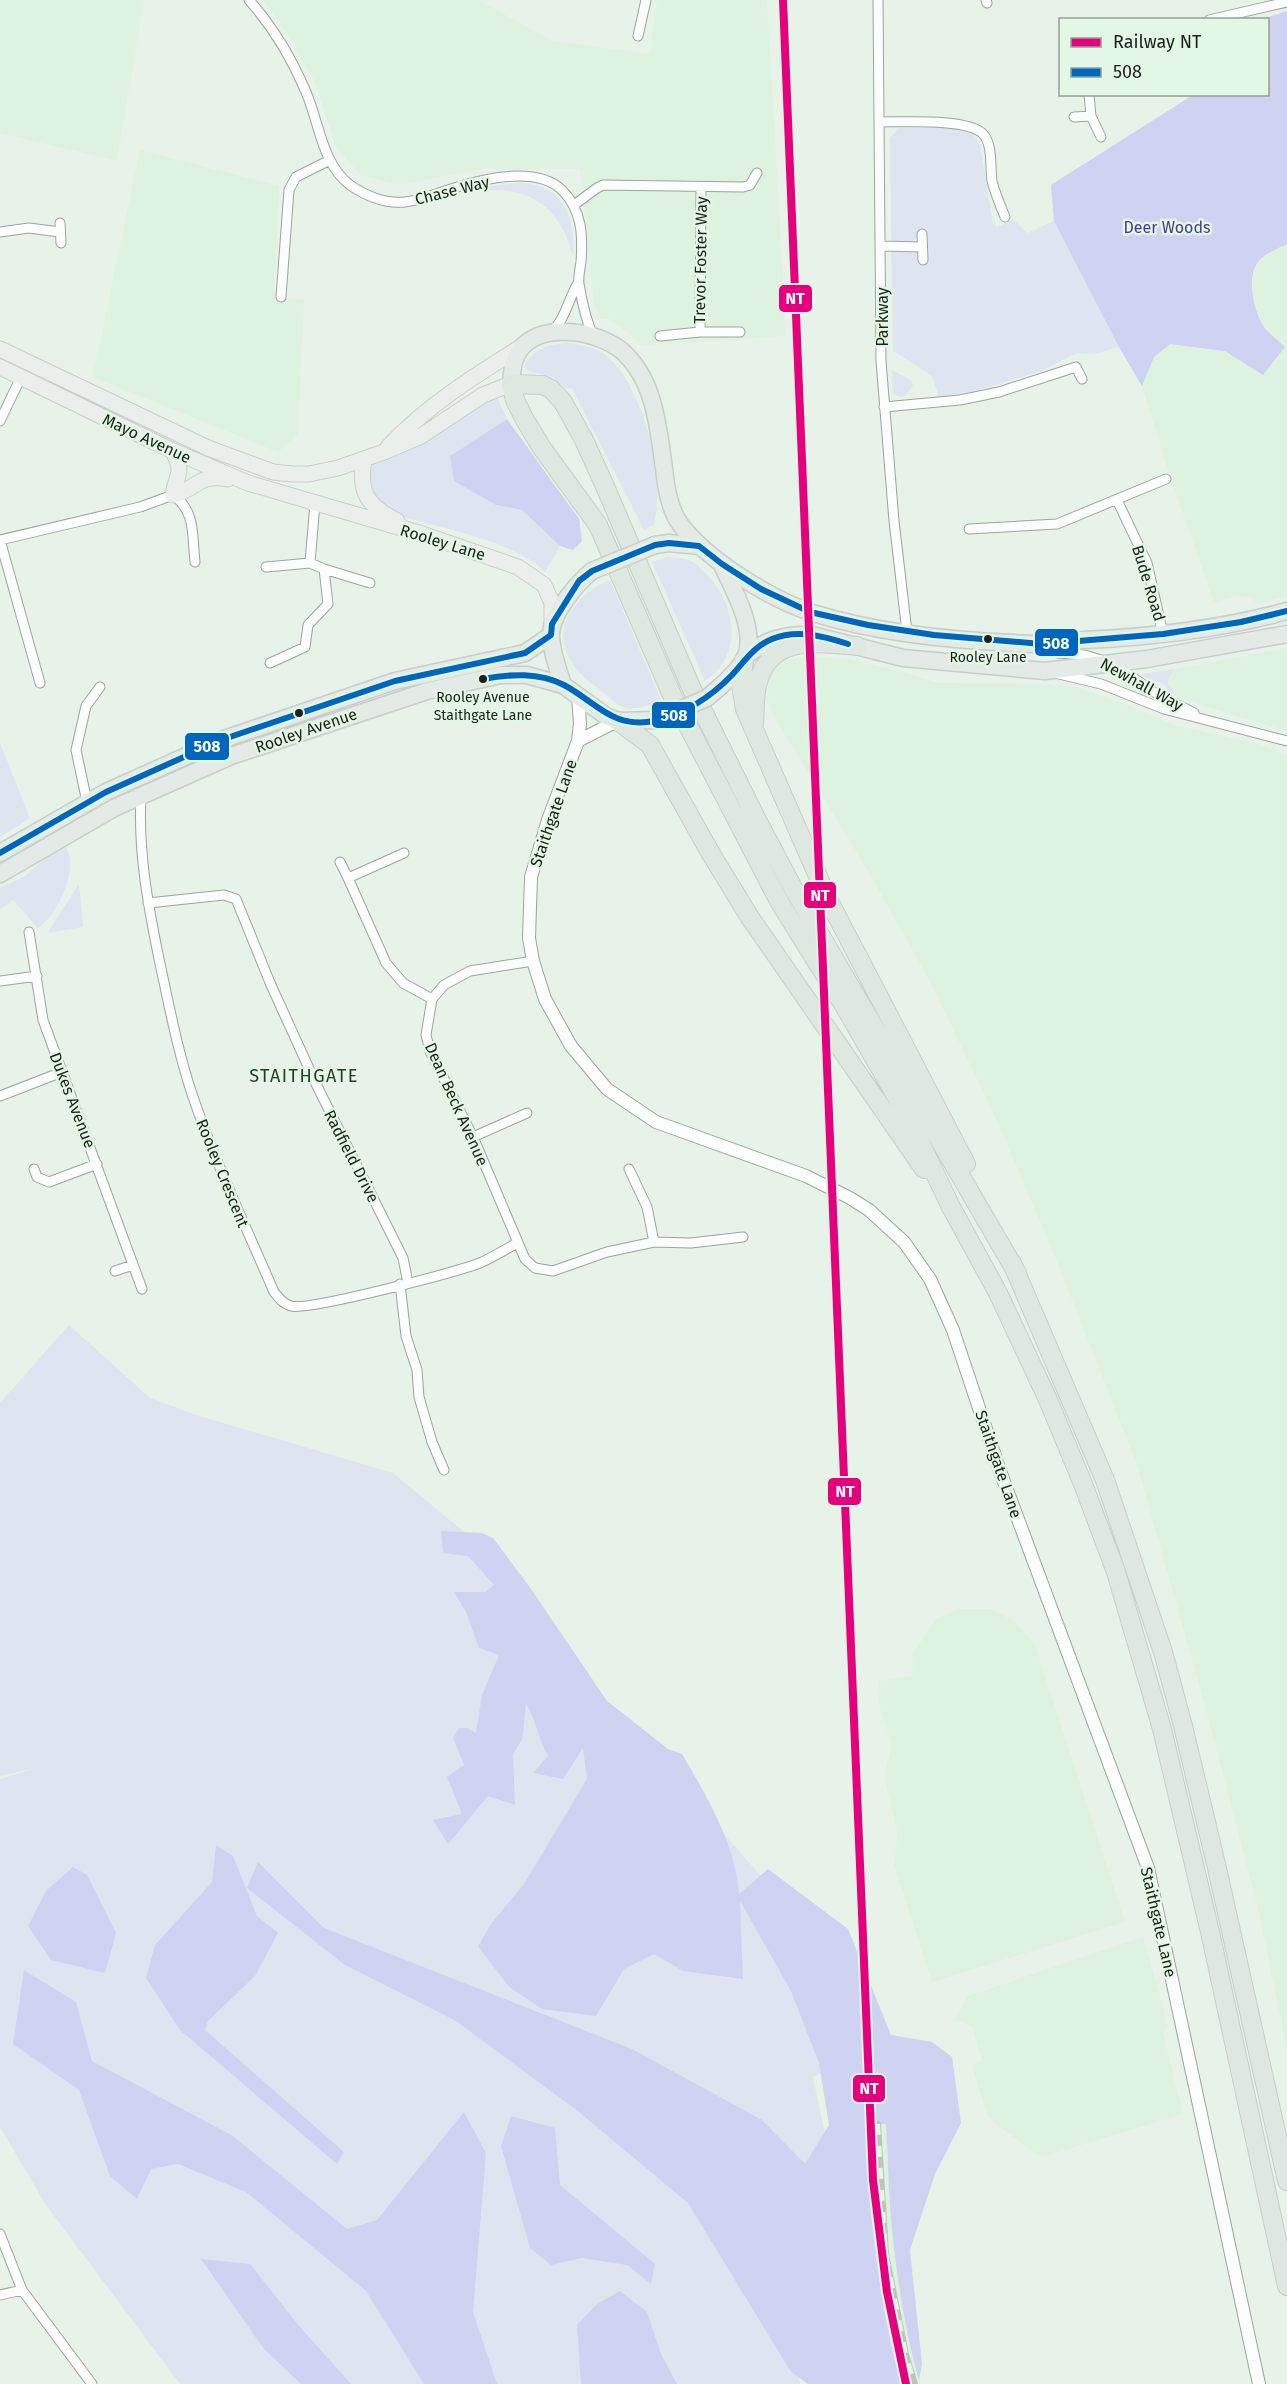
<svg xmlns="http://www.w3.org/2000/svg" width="1287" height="2384" font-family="'Fira Sans',sans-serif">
	<rect width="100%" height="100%" fill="#e7f2e8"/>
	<path fill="#def2e0" d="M0,0H144L117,161L0,133Z
		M263,0H478L553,41L650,54L657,0H767L786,336L644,345L610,319H600L594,301L580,169H482L399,185L361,175L337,149L315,82L289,36Z
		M140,150L279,186L274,294L281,297L304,300L298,434L278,452L93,377Z
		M1287,244V596L1258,604L1250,597L1235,596L1214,602L1170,476L1142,386L1154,357L1170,344L1225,351L1263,374L1285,347L1263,326L1254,302L1252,285L1256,265L1271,251Z
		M1287,648V731L1191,702L1177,696L1168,684L1169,677L1175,669Z
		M800,657L848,659L904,672L938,683L1048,684L1078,688L1125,704L1174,725L1259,744L1287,756V2050L1259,1912L1207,1713L1137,1464L1054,1254L999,1125L932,985L870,874L772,713L767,697L769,679L778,665L784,661Z
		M960,1609H990L1014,1621L1035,1645L1125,1922L932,1982L894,1864L898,1834L884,1777L892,1744L880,1708L878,1681L912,1676L913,1654L937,1618Z
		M1143,1937L1162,2003L1167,2027L1163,2033L1183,2114L1042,2157L998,2126L987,2114L972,2066L982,2060L972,2026L954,2020L968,1996Z
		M886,2124L890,2207L897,2269L902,2306L921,2384H901L881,2296L872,2239L865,2125Z"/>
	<path fill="#dfe5f0" d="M1287,11V244C1277,249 1262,254 1256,265C1247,281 1254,309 1262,324C1267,333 1278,340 1285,347L1263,375L1225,351L1170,344L1154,357L1142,386L1119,347L1094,354L1077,353L1041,371L976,391L939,397L932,376L893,351L891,252L896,248L915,250L919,256L925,247L924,230H922C914,244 906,247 891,239L890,138L899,128H962C972,131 976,136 980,146L993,223L997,227L1013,219L1027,233L1054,221L1051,185L1193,95L1268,94V20L1262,19Z
		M516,183C562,183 576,215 573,256C559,204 526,184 475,192L485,187Z
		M567,343C581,345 598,347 609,358C643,388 668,483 653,525L644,530L572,388L566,389L553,377L525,370C526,350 550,344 567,343Z
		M892,370L911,380L913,385L907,394L901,397L893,394Z
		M496,395L507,419L450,456L496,505L522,510L560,546L545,572C522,547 464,533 430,524C413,519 392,516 379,503C372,494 370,484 367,473L372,466L408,451L483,399Z
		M668,557C675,558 685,558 691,561C695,562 699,567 702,570C735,599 746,654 705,681L652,562Z
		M610,580L661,700C649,706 640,709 626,708C618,706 609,697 603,692C589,682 572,669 566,651C555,620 582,590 610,580Z
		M1175,669L1169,677L1168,684L1177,696L1169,692C1166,683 1159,680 1150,682L1142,674Z
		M0,743L30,818L0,837Z
		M66,847C79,869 58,915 38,928L13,900L0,909V888L25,876L45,858Z
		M79,884L83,927L47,933Z
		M69,1325L150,1398L196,1415L393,1473L481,1546L538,1620L692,1805L728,1838L760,1875L786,1885L855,2059L813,2077L827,2143L807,2174L322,1948L464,2014L653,2146L785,2308L800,2384H180L46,2205L0,2127V1779L36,1768L0,1776V1403Z"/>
	<path fill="#cdd3f1" d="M1287,11V244C1277,249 1262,254 1256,265C1247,281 1254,309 1262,324C1267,333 1278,340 1285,347L1263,375L1225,351L1170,344L1154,357L1142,386L1119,347L1054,221L1051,185L1193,95L1268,94V20L1262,19Z
		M507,419L579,519L582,541L573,550L560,546L522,510L496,505L454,481L450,456Z
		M441,1531L482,1533L493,1538L531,1589L607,1701L668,1749L682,1754C706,1795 736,1845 739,1894L768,1869L848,1929L891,2035L932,2042L952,2057L961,2123L935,2174L910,2250L922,2364L919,2380C903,2324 895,2266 890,2207C888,2180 888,2152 886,2124L865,2125C869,2213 878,2299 901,2384H808L791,2372L688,2203L579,2112L456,2021L345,1965L247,1888L258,1862L324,1928L632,2049L762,2120L805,2164L829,2125L819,2063L791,1991L740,1901L743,1979L683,1971L654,1954L624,1969L596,2016L542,2009L509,1987L478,1946L491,1924L524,1884L587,1779L583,1748L563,1779L533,1773L548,1756C538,1739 536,1720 526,1703L522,1740L513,1754L515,1805L488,1796L448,1844L433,1820L462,1814L447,1777L464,1765L453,1738L459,1728H467L476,1733L482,1695L499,1655L479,1648L466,1612L454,1592H485L494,1585L468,1556L443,1553Z
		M216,1845L233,1856L257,1916L278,1933L255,1976L208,2021L205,2030L344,2152L337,2164L180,2030L146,1978L155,1945L212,1882Z
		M73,1867L87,1875L116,1933L105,1973L51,1960L28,1926L46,1891Z
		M24,1970L76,2002L92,2061L233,2136L347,2229L377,2220L464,2112L486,2153L473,2312L497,2384H424L366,2291L246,2192L178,2164L151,2169L137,2199L110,2176L79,2090L13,2044Z
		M511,2116L555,2128L560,2185L655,2264L651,2284L627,2265L582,2258L551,2265L530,2248L501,2146Z
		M201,2259L250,2264L300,2327L351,2384H301L264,2349Z
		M620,2291L647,2312L661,2354L677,2384H581L577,2325L597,2304Z"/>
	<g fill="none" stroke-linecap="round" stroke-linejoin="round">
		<g stroke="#9ca49d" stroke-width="11">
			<path id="minor" d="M249,0C273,27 292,59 306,92C319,122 322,164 350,185C366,196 385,204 405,202C423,200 440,192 457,187C487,178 537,166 562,190C582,210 583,235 581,262C580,269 578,277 579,284C582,302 585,318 593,336
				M878,0L881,361L894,521L907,632
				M986,0L987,3
				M1209,20L1287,2
				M638,36L646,0
				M1089,94L1091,116L1101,137
				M1074,117L1091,116
				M880,122C903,122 971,118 984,135C993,147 990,168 992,181C995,193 1000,205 1005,217
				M574,205L597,188L603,185L743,187L750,185L757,173
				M60,223L61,243
				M0,232L29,228L60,232
				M922,234L923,260
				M882,246L922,247
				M281,297L289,190L296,177L330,160
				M700,332L701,187
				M551,333C566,318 568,300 578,283
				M660,336L700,332H740
				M884,407L960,400L999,392L1076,367L1082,379
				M0,421L21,377
				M1117,500L1147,563L1163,634
				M969,529L1057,524L1166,479
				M0,540L140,507L173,495C196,511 192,536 195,562
				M0,540L40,683
				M266,567L310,563
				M324,569L370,583
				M1045,645L1058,653L1085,655L1114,664L1152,691L1194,713
				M270,663L305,647L308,625L328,604L324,569L310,563L315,503
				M1059,674L1101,684L1164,709L1287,741
				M141,796C138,852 148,905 159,959C169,1005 178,1053 193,1097C216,1164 246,1227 274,1292C278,1297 283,1304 291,1306C309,1311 456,1272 480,1263C493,1257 505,1250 517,1243
				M87,802L76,750L86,706L100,687
				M340,862L348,878L404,853
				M348,878L386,963L403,983L432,999
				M148,903L224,895L236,899L271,985L317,1086L403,1258L408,1283
				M29,932L43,1020L142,1289
				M533,961L470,971L444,985L432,999L426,1035L430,1051L473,1137L525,1259L535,1268L553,1271L607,1252L654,1242L691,1243L743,1237
				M0,981L37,976
				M0,1096L62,1072
				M473,1137L527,1113
				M34,1169L37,1177L49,1182L97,1164
				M629,1169L647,1207L654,1242
				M115,1271L133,1265
				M400,1284L406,1336L417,1370L419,1397L432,1442L444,1470
				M0,2234L22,2290L92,2384
				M0,2295L22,2290"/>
		</g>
		<g stroke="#9ca49d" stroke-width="14">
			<path id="tertiary" d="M578,696L580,724L578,741L548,820L531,877L529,938L533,961L545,999L571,1046L607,1089L656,1122L806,1176L850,1198L869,1210L904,1242L930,1279L953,1330L1000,1471L1148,1868L1259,2384
				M578,741L617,721"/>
		</g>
		<g stroke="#c8cec9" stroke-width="17">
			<path id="primary" d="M0,349L208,448L273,472L292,474H309L338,468L384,452L421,436L483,395L511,384
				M0,367L173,451L248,483L422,534L518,567L544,585L552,603V624
				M388,447C426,406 476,375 524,345
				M173,451C185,477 176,472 173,495C197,490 197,473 228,479
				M364,460C358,493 368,506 397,521"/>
		</g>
		<g stroke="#c8cec9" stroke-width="19">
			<path id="trunk" d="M511,384C512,370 513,358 522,347C545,322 598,331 622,351C655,380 658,427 664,468C666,487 669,508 680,524C707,560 770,599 813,613C880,634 969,642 1040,644C1055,644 1069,641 1084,640C1152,637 1221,629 1287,611
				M655,545L669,543L699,546
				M745,657C765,639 786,634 812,635L903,658L1045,671L1147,659L1287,634
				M563,685C558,669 551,651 551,634C552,613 576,584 592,571
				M722,685C730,677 739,669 744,660C759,633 733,589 722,565
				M0,853L106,792L224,739L395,681L525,653L551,635
				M0,874L114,808L231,756L427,691L501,675H527L563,685L606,716L618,721L656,720"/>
		</g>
		<g stroke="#c8cec9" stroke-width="20">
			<path id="motorway" d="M744,660L741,686L745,709L828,899L966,1164
				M618,721L650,745L711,854L749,916L924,1169
				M754,724C755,710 754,695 758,682C771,634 819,643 857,646
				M1012,1263L1105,1480L1163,1652L1183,1726L1216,1864L1287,2181
				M1017,1273L793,888L758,822L690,685L604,484L584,440L563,402L551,389L543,385L511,384L515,400L525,420L542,448L598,525L672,695L780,903L845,1007L907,1115L951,1207L998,1293L1049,1402L1083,1484L1116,1572L1162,1729L1210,1932L1287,2286"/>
		</g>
		<use href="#minor" stroke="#fbfdfc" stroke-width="9"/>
		<use href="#tertiary" stroke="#fbfdfc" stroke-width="12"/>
		<use href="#primary" stroke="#eaefeb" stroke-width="15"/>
		<use href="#trunk" stroke="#e4ebe6" stroke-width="16"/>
		<use href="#motorway" stroke="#dee7e0" stroke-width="18"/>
		<g stroke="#bfc2bf" stroke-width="6">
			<path id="rail" d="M878,2124L886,2254L906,2354L915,2384"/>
		</g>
		<use href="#rail" stroke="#e2f7e4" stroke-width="4" stroke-dasharray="11" stroke-linecap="butt"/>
		<g stroke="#c8cec9" stroke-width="19" stroke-linecap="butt">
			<path id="trunk-bridge" d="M592,571L655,545
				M656,720L707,698L722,685"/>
		</g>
		<use href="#trunk-bridge" stroke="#e4ebe6" stroke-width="16"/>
		<g stroke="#e2f7e4" stroke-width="10">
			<path id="bus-1" d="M483,679C510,674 539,672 564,685C596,702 612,729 654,721C683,715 711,697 732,675C744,662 754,646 772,639C797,629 823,636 848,644
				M0,853L106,792L224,739L395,681L525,653L551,635L552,624L579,581L592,571L655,545L669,543L699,546L722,564L761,589L810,612L868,625L934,635L1042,644L1163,634L1241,622L1287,611"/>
		</g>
		<use href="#bus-1" stroke="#0065bd" stroke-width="6"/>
		<g stroke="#e2f7e4" stroke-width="12">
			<path id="rail-1" d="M783,0L873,2180L887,2292L906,2384"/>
		</g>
		<use href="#rail-1" stroke="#e5007d" stroke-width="8"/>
	</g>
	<g fill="#1a211b" stroke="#e2f7e4" stroke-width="2">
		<circle cx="988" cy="639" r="5"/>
		<circle cx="483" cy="679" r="5"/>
		<circle cx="299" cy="713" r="5"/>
	</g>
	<g text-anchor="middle" stroke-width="5" stroke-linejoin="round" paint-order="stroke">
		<g font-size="14" fill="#1a211b" stroke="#e2f7e4">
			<text x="988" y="662">Rooley Lane</text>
			<text x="483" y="702">Rooley Avenue<tspan x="483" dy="18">Staithgate Lane</tspan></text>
		</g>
		<g font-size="16" fill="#1a211b" stroke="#e2f7e4">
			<text transform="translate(452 190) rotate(-14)" y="6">Chase Way</text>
			<text transform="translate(700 260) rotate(-89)" y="6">Trevor Foster Way</text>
			<text transform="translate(882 317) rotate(-90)" y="6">Parkway</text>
			<text transform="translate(147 438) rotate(25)" y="6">Mayo Avenue</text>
			<text transform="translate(443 542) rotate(17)" y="6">Rooley Lane</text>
			<text transform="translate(1149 583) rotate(73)" y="6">Bude Road</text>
			<text transform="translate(1142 684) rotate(29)" y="6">Newhall Way</text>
			<text transform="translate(306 730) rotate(-19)" y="6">Rooley Avenue</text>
			<text transform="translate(553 813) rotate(-71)" y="6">Staithgate Lane</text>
			<text transform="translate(73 1100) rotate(69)" y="6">Dukes Avenue</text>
			<text transform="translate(457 1104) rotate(66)" y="6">Dean Beck Avenue</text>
			<text transform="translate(352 1156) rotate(63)" y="6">Radfield Drive</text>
			<text transform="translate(223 1173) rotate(68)" y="6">Rooley Crescent</text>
			<text transform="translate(999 1464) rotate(71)" y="6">Staithgate Lane</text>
			<text transform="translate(1159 1922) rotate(77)" y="6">Staithgate Lane</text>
		</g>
		<g font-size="16" fill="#443a94" stroke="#e2f7e4">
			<text x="1167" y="233">Deer Woods</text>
		</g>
		<g font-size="18" letter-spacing="1.5" fill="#29392b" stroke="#e2f7e4">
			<text x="304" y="1082">STAITHGATE</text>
		</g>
	</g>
	<g stroke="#e2f7e4" stroke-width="2">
		<rect x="778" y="284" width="35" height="29" rx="6" fill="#e5007d"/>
		<rect x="1034" y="628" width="45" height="29" rx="6" fill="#0065bd"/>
		<rect x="651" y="701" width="45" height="28" rx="6" fill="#0065bd"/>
		<rect x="184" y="732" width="46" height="29" rx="6" fill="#0065bd"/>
		<rect x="803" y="881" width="34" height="28" rx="6" fill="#e5007d"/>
		<rect x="827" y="1477" width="35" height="29" rx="6" fill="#e5007d"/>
		<rect x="852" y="2074" width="34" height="29" rx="6" fill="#e5007d"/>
	</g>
	<g font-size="16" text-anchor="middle" font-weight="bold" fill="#fff">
		<text x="795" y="304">NT</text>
		<text x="1056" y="649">508</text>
		<text x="674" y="721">508</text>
		<text x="207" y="752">508</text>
		<text x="820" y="901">NT</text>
		<text x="845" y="1497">NT</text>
		<text x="869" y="2094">NT</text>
	</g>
	<rect x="1059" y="18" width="210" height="78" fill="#e2f7e4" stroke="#92a194" stroke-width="1.5"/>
	<rect x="1071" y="38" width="30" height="9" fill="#e5007d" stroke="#92a194" stroke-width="1.5"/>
	<text x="1113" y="48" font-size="18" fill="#1a211b">Railway NT</text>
	<rect x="1071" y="68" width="30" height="9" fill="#0065bd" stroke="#92a194" stroke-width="1.5"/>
	<text x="1113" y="78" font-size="18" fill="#1a211b">508</text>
</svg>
